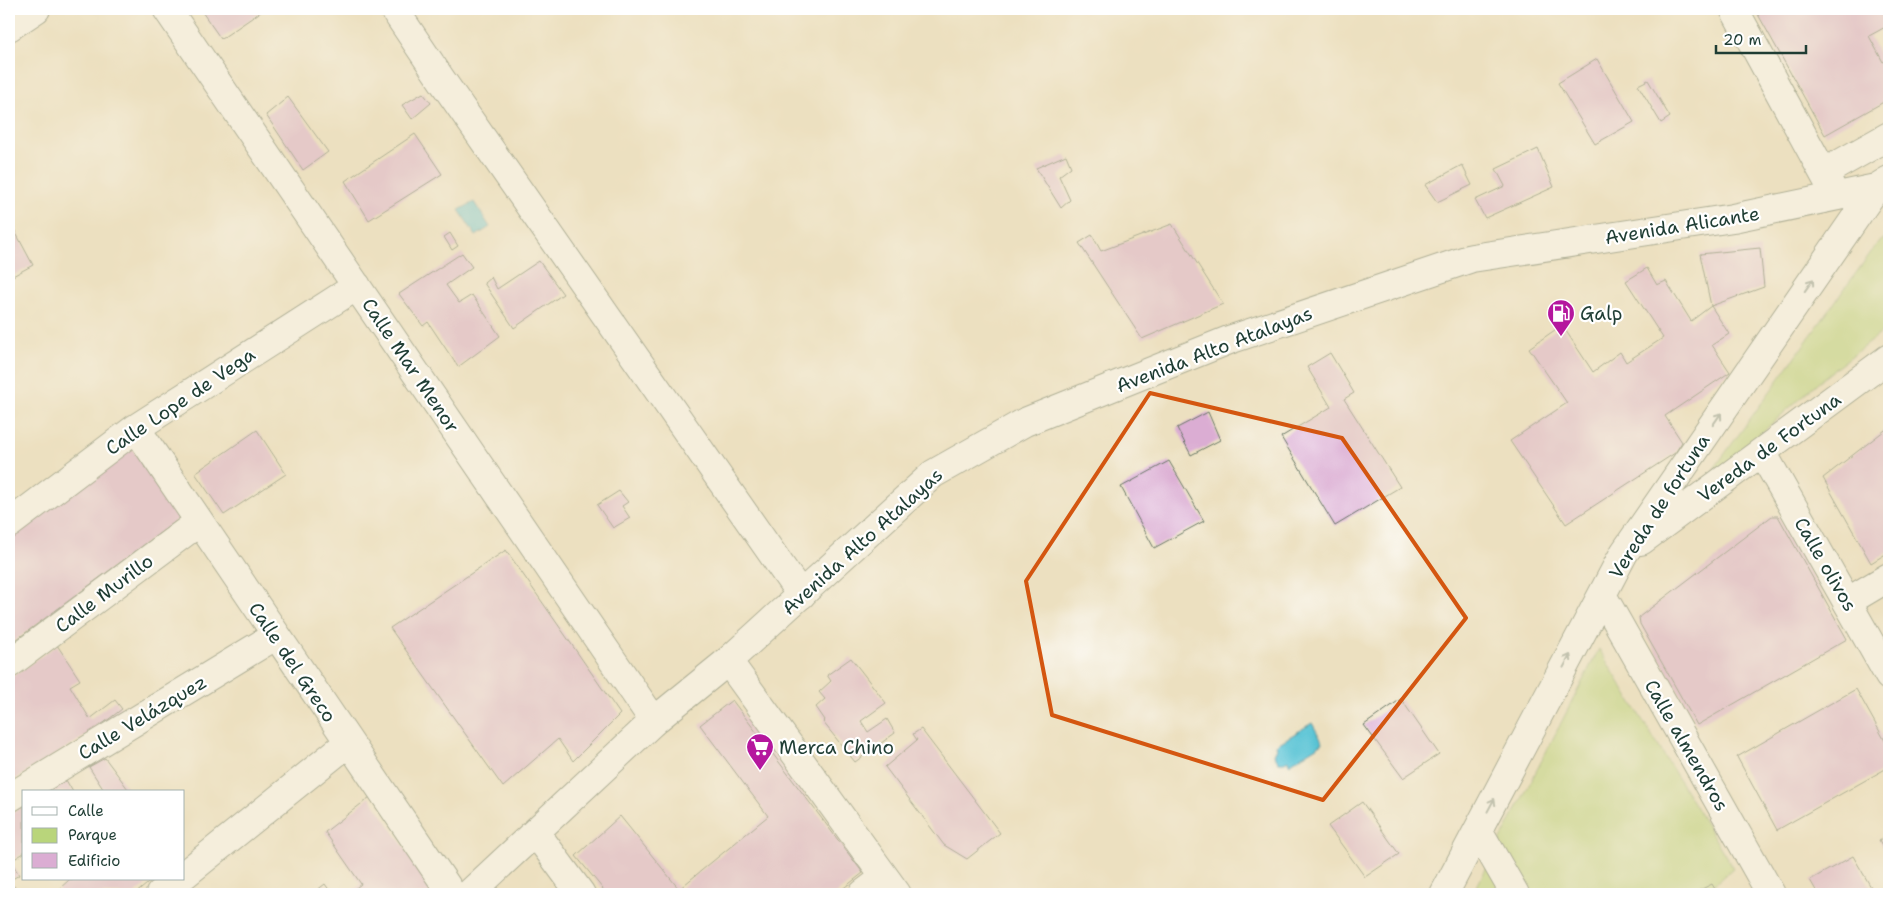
<svg xmlns="http://www.w3.org/2000/svg" width="1898" height="903" font-family="'Shantell Sans',sans-serif">
	<rect width="100%" height="100%" fill="#fff"/>
	<filter id="ink" filterUnits="userSpaceOnUse"><feTurbulence type="fractalNoise" baseFrequency=".02" numOctaves="2"/><feDisplacementMap in="SourceGraphic" scale="10" xChannelSelector="R" yChannelSelector="G"/><feConvolveMatrix kernelMatrix="1 2 1 2 8 2 1 2 1" color-interpolation-filters="sRGB"/></filter>
	<filter id="wash" filterUnits="userSpaceOnUse"><feTurbulence type="fractalNoise" baseFrequency=".0096" numOctaves="4" result="noise"/><feDisplacementMap in="SourceGraphic" scale="20" xChannelSelector="R" yChannelSelector="G"/><feGaussianBlur stdDeviation="1.12" result="paint"/><feColorMatrix in="noise" values="0 0 0 0 0 0 0 0 0 0 0 0 0 0 0 0 0 1.4 0 .05"/><feComposite in="paint" operator="in"/></filter>
	<g filter="url(#wash)">
		<rect width="100%" height="100%" fill="#ece0c0"/>
		<path fill="#b9d57b" stroke="#6c8958" d="M1889,235V327L1818,382L1724,467L1713,470L1877,244Z
			M1599,649L1733,868L1703,894H1473Z"/>
		<path fill="#59c3d4" stroke="#3c8084" d="M474,202L490,227L476,236L459,210Z
			M1312,723L1323,743L1289,764L1288,760L1284,762H1279L1274,754L1277,748L1276,745Z"/>
		<g id="blocks">
			<path fill="#dbadd3" d="M200,9H265L221,39Z
				M1755,9H1889V25L1869,36L1883,62L1889,59V99L1825,135Z
				M1597,59L1634,122L1595,144L1558,83Z
				M1648,80L1670,117L1661,123L1638,85Z
				M423,93L431,103L412,119L402,105Z
				M288,97L328,152L303,170L266,115Z
				M415,134L442,174L369,220L345,181Z
				M1538,149L1554,187L1485,218L1475,200L1505,186L1496,169Z
				M1066,155L1071,167L1059,176L1070,200L1061,208L1036,168Z
				M1462,165L1472,185L1437,202L1425,185Z
				M9,220L33,265L9,278Z
				M1172,224L1223,304L1142,339L1079,243L1092,235L1101,251Z
				M450,233L458,246L452,250L444,237Z
				M1760,248L1764,287L1711,306L1729,334L1712,345L1730,372L1665,416L1682,442L1675,453L1566,524L1510,441L1567,403L1529,348L1562,325L1593,372L1620,352L1626,362L1663,338L1626,281L1647,268L1657,285L1666,281L1691,321L1711,306L1700,254Z
				M462,253L472,267L446,285L459,303L472,295L500,336L458,367L428,322L423,326L399,294Z
				M539,261L563,294L514,328L484,283L491,277L497,289Z
				M1330,353L1354,393L1344,399L1400,487L1335,526L1281,437L1331,407L1307,367Z
				M1208,412L1220,440L1191,455L1177,428Z
				M1889,427V552L1871,563L1823,478Z
				M257,430L286,474L224,515L195,473Z
				M130,445L180,518L9,645V533Z
				M1169,461L1204,521L1154,548L1121,487Z
				M619,491L628,502L622,506L630,518L613,528L597,505Z
				M1772,516H1778L1847,639L1697,725L1640,624L1639,617Z
				M506,550L620,714L573,761L558,739L503,787L390,628Z
				M57,645L80,680L70,686L90,719L115,700L122,709L92,732L9,783V679Z
				M851,658L886,703L861,721L868,732L887,719L895,733L855,762L823,722L825,720L816,707L825,699L819,692L831,681L827,675Z
				M1856,689L1889,748V767L1777,830L1737,757Z
				M1401,699L1439,754L1403,778L1364,725Z
				M732,700L863,873L836,894H607L576,856L620,816L679,889L768,816L700,725Z
				M921,729L1000,833L967,859L944,845L885,767L917,740L913,734Z
				M105,758L120,778L130,792H105L89,767Z
				M66,780L73,792H46L49,790Z
				M370,797L436,894H355L352,891L361,884L325,832Z
				M1362,802L1399,854L1365,877L1328,826Z
				M24,806V853L11,861L19,875L9,881L21,894H9V815Z
				M1889,835V859L1879,841Z
				M1853,856L1875,894H1818L1810,880Z
				M70,879H153L135,894H62L58,890Z
				M325,884L332,894H312Z
				M1712,884L1718,894H1692Z"/>
		</g>
	</g>
	<g filter="url(#ink)">
		<use href="#blocks" fill-opacity="0" stroke="#677665" stroke-width="1"/>
		<g fill="none" stroke-linecap="round" stroke-linejoin="round">
			<g stroke="#677665" stroke-width="30">
				<path id="minor" d="M167,9L654,721
					M394,9L441,79L801,595
					M1734,9L1836,196
					M9,27L36,9
					M1825,172L1889,136
					M136,428L452,894
					M1762,452L1889,676
					M9,524L136,428L357,286
					M1641,541L1889,358
					M1602,595L1771,894
					M1847,602L1889,577
					M728,661L897,894
					M9,664L199,522
					M9,798L275,636
					M1478,830L1515,894
					M536,833L581,894
					M184,875L348,743
					M160,894L179,879
					M863,894L884,878
					M1444,894L1624,553L1876,188"/>
			</g>
			<g stroke="#677665" stroke-width="30">
				<path id="major" d="M469,894L654,721L728,661L933,474L1025,422L1229,340L1472,258L1733,218L1876,188L1889,180"/>
			</g>
			<use href="#minor" stroke="#fff" stroke-width="28"/>
			<use href="#major" stroke="#fff" stroke-width="28"/>
		</g>
		<defs><path id="oneway-shaft" d="M-6 0H5M1.5-3L5.5 0L1.5 3" fill="none" stroke-width="1.6" stroke-linecap="round" stroke-linejoin="round" transform="scale(1.25)"/></defs>
		<g stroke="#8f9e9a">
			<use href="#oneway-shaft" transform="translate(1809 285) rotate(-55)"/>
			<use href="#oneway-shaft" transform="translate(1717 419) rotate(-55)"/>
			<use href="#oneway-shaft" transform="translate(1567 661) rotate(-62)"/>
			<use href="#oneway-shaft" transform="translate(1491 805) rotate(-62)"/>
		</g>
	</g>
	<path d="M0 0H1898V903H0ZM1150,393L1342,438L1466,618L1323,800L1052,715L1026,581Z" fill="#ece0c0" fill-opacity=".55" fill-rule="evenodd"/>
	<path fill="none" stroke="#d45610" stroke-width="4" stroke-linejoin="round" d="M1150,393L1342,438L1466,618L1323,800L1052,715L1026,581Z"/>
	<defs>
		<g id="fuel-pin" transform="scale(1.4375)"><path d="M0 17L-7.5 6A9.5 9.5 0 1 1 7.5 6Z" fill="#b5179e" stroke="#fff"/><path d="M-5.5-6h7V0h2V4h1.3V-2.5L3-4.5l.8-.8L6-3V5H2.5V1h-1V6h-7ZM-4.2-4.7v3.2H.2V-4.7Z" fill="#fff"/></g>
		<g id="supermarket-pin" transform="scale(1.4375)"><path d="M0 17L-7.5 6A9.5 9.5 0 1 1 7.5 6Z" fill="#b5179e" stroke="#fff"/><path d="M-6-5.5h2.5l.6 2H6L4.5 2H-2.5L-4.4-4H-6ZM-1.5 3.2a1.3 1.3 0 1 0 .1 0ZM3 3.2a1.3 1.3 0 1 0 .1 0Z" fill="#fff"/></g>
	</defs>
	<g fill-rule="evenodd">
		<use href="#fuel-pin" x="1561" y="313"/>
		<use href="#supermarket-pin" x="760" y="747"/>
	</g>
	<g text-anchor="middle" stroke-width="4.5" stroke-linejoin="round" paint-order="stroke">
		<g font-size="19" fill="#1f3d34" stroke="#fff">
			<text transform="translate(1682 225) rotate(-9)" y="7">Avenida Alicante</text>
			<text transform="translate(1214 349) rotate(-21)" y="7">Avenida Alto Atalayas</text>
			<text transform="translate(411 365) rotate(56)" y="7">Calle Mar Menor</text>
			<text transform="translate(180 401) rotate(-34)" y="7">Calle Lope de Vega</text>
			<text transform="translate(1769 447) rotate(-36)" y="7">Vereda de Fortuna</text>
			<text transform="translate(1659 506) rotate(-57)" y="7">Vereda de fortuna</text>
			<text transform="translate(862 541) rotate(-42)" y="7">Avenida Alto Atalayas</text>
			<text transform="translate(1826 564) rotate(60)" y="7">Calle olivos</text>
			<text transform="translate(104 593) rotate(-37)" y="7">Calle Murillo</text>
			<text transform="translate(293 662) rotate(56)" y="7">Calle del Greco</text>
			<text transform="translate(142 717) rotate(-31)" y="7">Calle Velázquez</text>
			<text transform="translate(1687 745) rotate(60)" y="7">Calle almendros</text>
		</g>
		<g font-size="19" fill="#1f3d34" stroke="#fff" text-anchor="start">
			<text x="1580" y="320">Galp</text>
			<text x="779" y="754">Merca Chino</text>
		</g>
	</g>
	<rect width="1898" height="903" fill="none" stroke="#fff" stroke-width="30"/>
	<rect x="22" y="790" width="162" height="90" fill="#ffffff" stroke="#a5b1ae"/>
	<rect x="32" y="807" width="25" height="8" fill="#ffffff" stroke="#a5b1ae"/>
	<text x="68" y="816" font-size="15" fill="#1f3d34">Calle</text>
	<rect x="32" y="828" width="25" height="15" fill="#b9d57b" stroke="#a5b1ae"/>
	<text x="68" y="840" font-size="15" fill="#1f3d34">Parque</text>
	<rect x="32" y="853" width="25" height="15" fill="#dbadd3" stroke="#a5b1ae"/>
	<text x="68" y="866" font-size="15" fill="#1f3d34">Edificio</text>
	<path d="M1716 45v8h90v-8" fill="none" stroke="#1f3d34" stroke-width="2.5"/>
	<text x="1723" y="45" font-size="15" fill="#1f3d34" stroke="#ffffff" stroke-width="4" paint-order="stroke">20 m</text>
</svg>
